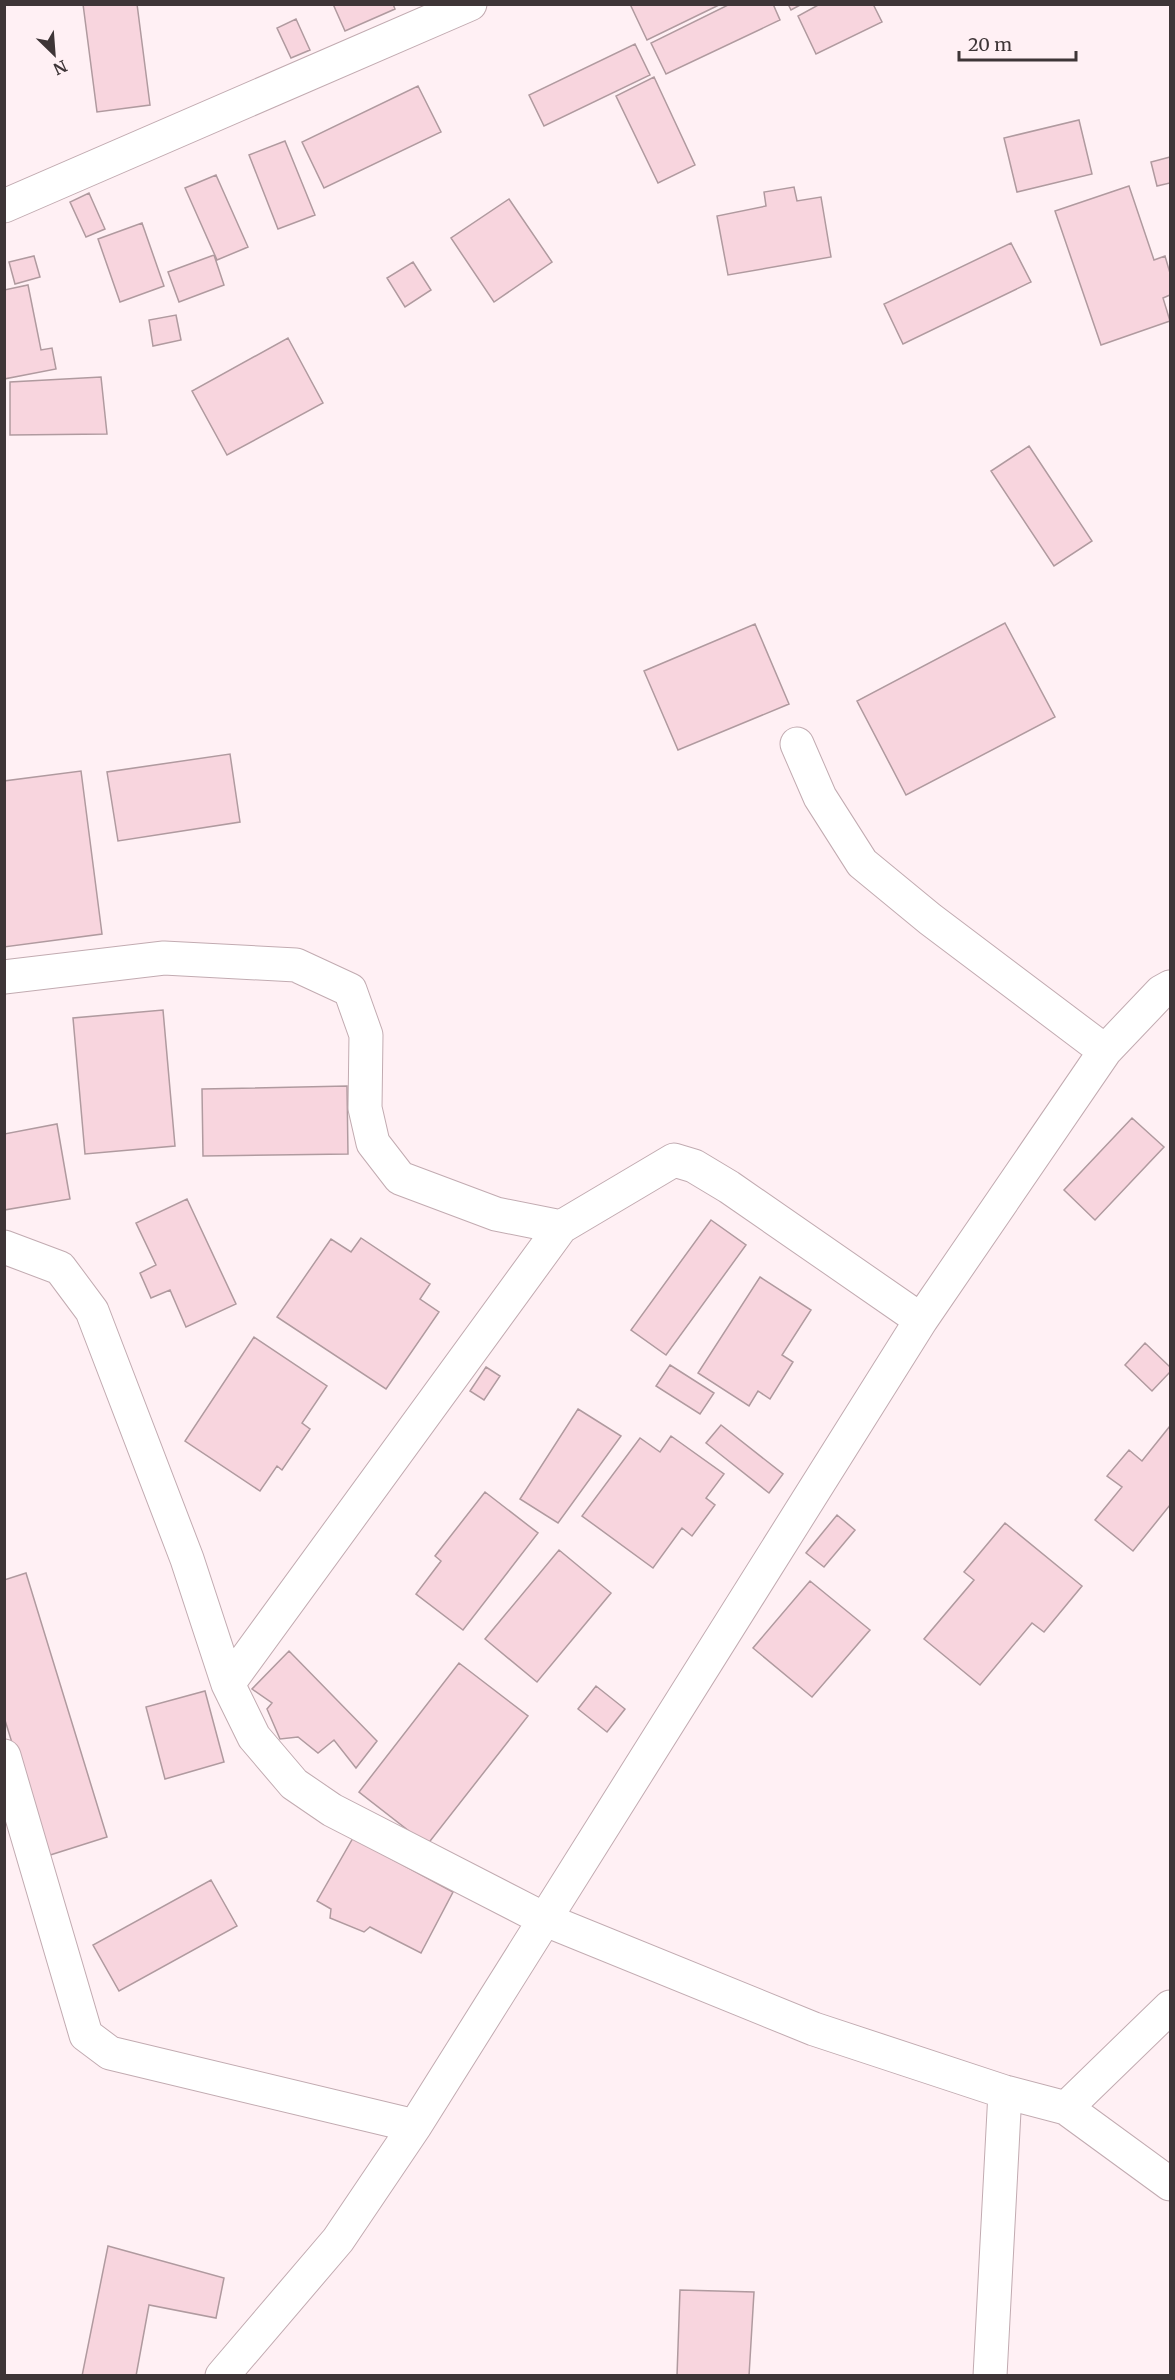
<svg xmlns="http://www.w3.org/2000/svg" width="1175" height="2380" font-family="Merriweather,serif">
	<rect width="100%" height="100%" fill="#fff0f4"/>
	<path fill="#f8d5de" stroke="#b09a9f" stroke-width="1.5" d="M83,4H137L150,105L97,112Z
		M333,4H393L395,9L345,31Z
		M630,4H721L647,40Z
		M730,4H773L780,20L666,74L651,43Z
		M788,4H802L791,10Z
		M820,4H873L882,22L816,54L798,16Z
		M296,19L310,50L291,58L277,28Z
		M635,44L650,75L544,126L529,95Z
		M654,77L695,165L658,183L616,96Z
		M418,86L441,132L324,188L302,142Z
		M1079,120L1092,174L1017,192L1004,138Z
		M285,141L315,215L278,229L249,155Z
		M1170,157V183L1157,186L1151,162Z
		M216,175L248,247L217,260L185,188Z
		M1129,186L1154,260L1165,256L1170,273V295L1163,298L1170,321L1101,345L1055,211Z
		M794,187L797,201L821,197L831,257L728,275L717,216L766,206L764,192Z
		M89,193L105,229L86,237L70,202Z
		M509,199L552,262L494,302L451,238Z
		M142,223L164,286L120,302L98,239Z
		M1011,243L1031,282L903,344L884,304Z
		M214,255L224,285L179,302L168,272Z
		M34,256L40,277L15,284L9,262Z
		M413,262L431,290L405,307L387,278Z
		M28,285L41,350L52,348L56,369L4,379V290Z
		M176,315L181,340L153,346L149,320Z
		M288,338L323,403L227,455L192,391Z
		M101,377L107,434L10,435V382Z
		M1029,446L1092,541L1054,566L991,471Z
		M1005,623L1055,717L906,795L857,701Z
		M755,624L789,704L678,750L644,671Z
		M230,754L240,822L118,841L107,772Z
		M81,771L102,934L4,947V781Z
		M163,1010L175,1146L85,1154L73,1018Z
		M347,1086L348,1154L203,1156L202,1089Z
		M1132,1118L1164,1147L1095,1220L1064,1190Z
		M57,1124L70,1199L4,1210V1134Z
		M187,1199L236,1304L186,1327L170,1290L151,1298L140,1273L156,1265L136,1223Z
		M711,1220L746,1245L666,1355L631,1330Z
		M361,1238L430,1284L420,1299L439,1312L386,1389L277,1317L331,1239L351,1252Z
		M760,1277L811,1310L782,1355L793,1362L770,1399L758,1391L749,1406L698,1373Z
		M254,1337L327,1386L302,1423L310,1429L282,1470L277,1466L260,1491L185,1441Z
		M1145,1343L1170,1367V1372L1152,1391L1125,1365Z
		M670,1365L714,1393L700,1414L656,1386Z
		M486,1367L500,1376L484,1400L470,1391Z
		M578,1409L621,1436L558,1523L520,1499Z
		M721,1425L783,1474L769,1493L706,1443Z
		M1170,1426V1505L1133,1551L1095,1520L1122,1487L1107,1476L1129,1450L1142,1461Z
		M671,1436L724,1474L706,1498L715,1505L692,1536L682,1528L653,1568L582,1516L640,1438L660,1452Z
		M485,1492L538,1533L463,1630L416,1594L441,1561L435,1556Z
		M837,1515L855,1530L824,1567L806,1553Z
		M1005,1523L1082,1586L1044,1632L1032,1623L980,1685L924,1639L974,1580L964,1572Z
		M559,1550L611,1593L537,1682L485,1639Z
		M26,1573L107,1837L47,1856L4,1717V1580Z
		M810,1581L870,1630L812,1697L753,1648Z
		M289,1651L377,1741L356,1768L334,1740L318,1753L298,1737L280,1739L267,1709L272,1703L252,1689Z
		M459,1663L528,1716L427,1845L359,1792Z
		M596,1686L625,1709L607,1732L578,1709Z
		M205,1691L224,1762L165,1779L146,1707Z
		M353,1838L453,1892L421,1953L370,1927L364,1932L330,1918L331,1909L317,1901Z
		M211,1880L237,1926L119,1991L93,1945Z
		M108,2246L224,2278L216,2318L149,2305L136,2376H82Z
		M680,2290L754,2292L749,2376H677Z"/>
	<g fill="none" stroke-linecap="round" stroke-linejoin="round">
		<g stroke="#c2abb1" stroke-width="35">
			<path id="street" d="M4,206L470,4
				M797,744L820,797L862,863L930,919L1105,1051
				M4,977L164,958L296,965L350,990L366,1035L365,1108L373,1143L400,1178L496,1214L561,1227L674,1160L694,1166L729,1187L921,1320
				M4,1247L60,1268L92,1311L187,1559L228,1684L254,1737L294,1784L332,1810L546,1920L814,2029L1005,2092L1066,2108L1170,2184
				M228,1684L561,1227
				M4,1756L86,2035L110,2053L415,2126
				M1066,2108L1170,2007
				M222,2376L338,2240L415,2126L921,1320L1105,1051L1161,992L1170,987
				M990,2376L1005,2092"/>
		</g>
		<use href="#street" stroke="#fff" stroke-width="33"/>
	</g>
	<rect width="1175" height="2380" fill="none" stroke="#3e3537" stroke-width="12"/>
	<g transform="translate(54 54) rotate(155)" stroke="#fff0f4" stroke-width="4.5" paint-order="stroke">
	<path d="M0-4.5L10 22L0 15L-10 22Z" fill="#3e3537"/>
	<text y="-9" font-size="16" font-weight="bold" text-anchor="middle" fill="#3e3537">N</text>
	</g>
	<path d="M959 51v9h117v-9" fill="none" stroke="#3e3537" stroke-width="3"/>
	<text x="968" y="51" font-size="18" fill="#3e3537" stroke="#fff0f4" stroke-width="4.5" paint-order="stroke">20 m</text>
</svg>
